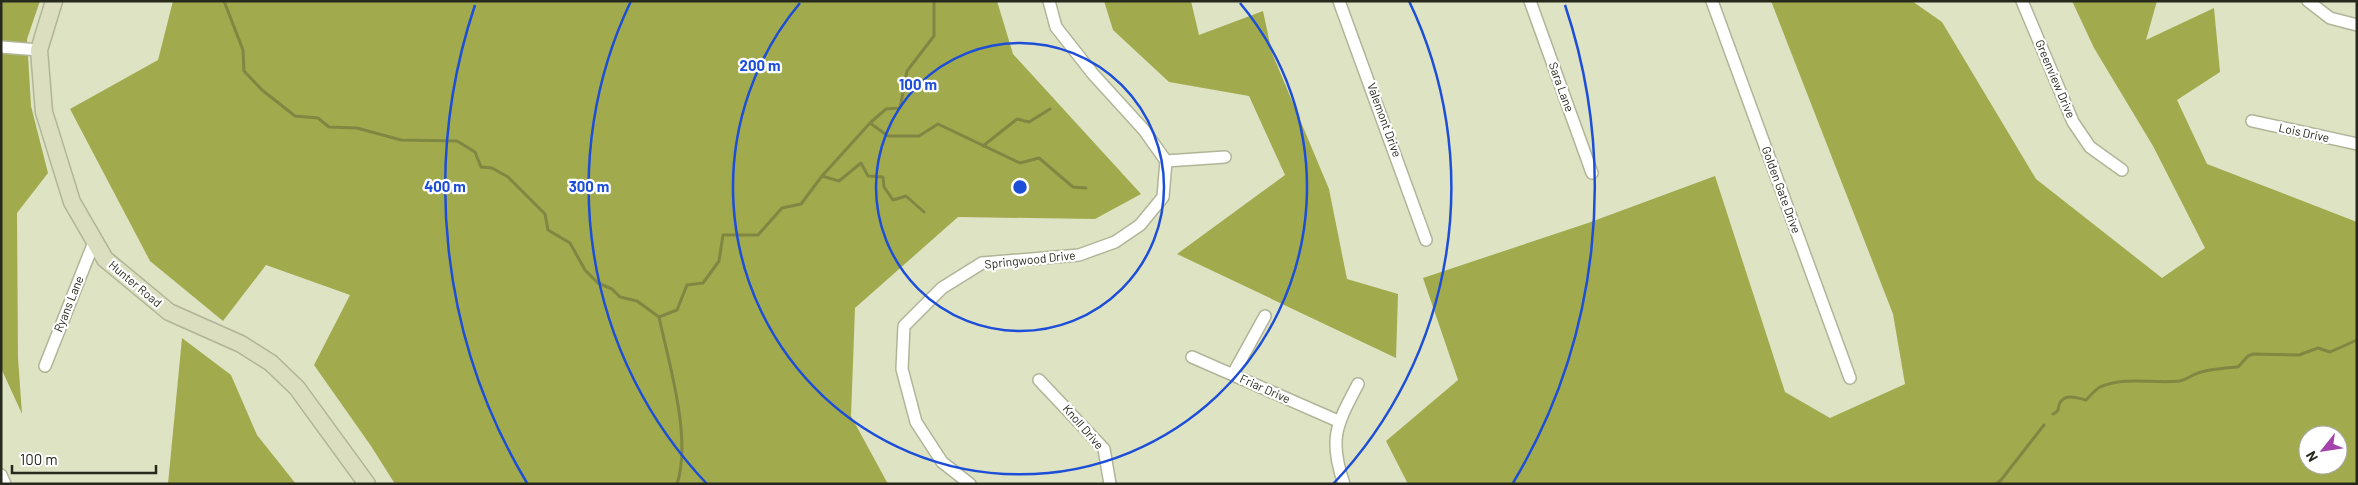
<svg xmlns="http://www.w3.org/2000/svg" width="2358" height="485" font-family="Barlow,sans-serif">
	<rect width="100%" height="100%" fill="#dee3c4"/>
	<path fill="#a1ab4e" fill-rule="evenodd" d="M1,1H40L27,39L31,106L48,173L17,213L18,358L22,414L1,368Z
		M173,1H997L1013,54L1141,194L1095,219L958,217L855,308L851,416L888,484H395L371,446L314,365L350,295L266,265L223,321L150,261L70,109L158,60Z
		M1104,1H1191L1199,35L1263,11L1272,53L1329,189L1347,279L1398,294L1396,358L1177,254L1285,175L1249,96L1169,82L1113,30Z
		M1771,1H1912L1942,22L2036,179L2162,278L2205,248L2153,146L2094,48L2072,1H2157L2146,40L2214,8L2220,72L2177,100L2207,164L2357,222V484H1408L1386,441L1458,380L1423,278L1588,223L1715,176L1785,392L1830,418L1905,384L1893,314ZM2308,435H2338V465H2308Z
		M182,338L231,375L257,435L296,484H168Z"/>
	<g fill="none" stroke-linecap="round" stroke-linejoin="round">
		<path stroke="#7f8742" stroke-width="3" d="M224,1L243,50L244,71L262,90L295,116L318,118L329,127L357,128L401,140L457,141L475,152L481,167L492,168L508,177L545,214L548,230L570,243L585,270L598,283L612,289L620,297L637,301L659,317C669,364 692,438 677,484
			M870,123L886,109L900,108L907,71L934,36V1
			M983,146L1017,119L1029,122L1050,109
			M822,176L839,181L861,163L868,176L883,177L884,187L893,200L906,196L924,212
			M659,317L677,310L687,285L703,283L719,261L723,235H758L782,208L801,204L822,176L870,123L888,136H919L938,124L1020,163L1039,158L1073,187L1086,188
			M2053,414C2059,411 2058,410 2059,405C2064,392 2077,398 2086,400C2090,396 2096,389 2100,387C2126,376 2153,384 2180,381C2188,379 2193,374 2201,372C2213,369 2226,368 2238,367L2248,356L2253,354L2299,355L2318,348L2330,352L2357,340
			M1996,484L2001,480L2044,425"/>
		<g stroke="#b0b597" stroke-width="14">
			<path id="street" d="M1339,1L1426,240
				M1530,1L1592,173
				M1712,1L1850,378
				M2022,1L2073,122L2090,147L2122,170
				M2308,1L2330,18L2357,25
				M1,47L39,50
				M2252,121L2357,144
				M1166,161L1225,157
				M1192,357L1338,421
				M45,366L94,242
				M1233,374L1265,316
				M1039,380L1104,449L1110,484
				M1,475L5,484
				M970,484L942,462L916,422L902,369L904,326L942,288L982,263L1079,255L1115,242L1140,225L1163,197L1166,161L1144,130L1093,74L1056,27L1049,1
				M1344,484C1328,438 1337,424 1358,384"/>
		</g>
		<g stroke="#b0b597" stroke-width="19">
			<path id="secondary" d="M54,1L39,50L44,112L72,202L105,259L169,312L241,344L271,363L297,388L367,484"/>
		</g>
		<use href="#street" stroke="#fff" stroke-width="11"/>
		<use href="#secondary" stroke="#dbdebf" stroke-width="16"/>
	</g>
	<g fill="none" stroke="#1d4ed8" stroke-width="2.5">
		<circle cx="1020" cy="187" r="144"/>
		<path d="M1240 3A287 287 0 1 1 800 3"/>
		<path d="M707 484A431 431 0 0 1 631 1M1409 1A431 431 0 0 1 1333 484"/>
		<path d="M527 483A575 575 0 0 1 475 5M1565 5A575 575 0 0 1 1513 483"/>
	</g>
	<g text-anchor="middle" stroke-width="4.5" stroke-linejoin="round" paint-order="stroke">
		<g font-size="12" fill="#27291d" stroke="#fff">
			<text transform="translate(2055 79) rotate(67)" y="4">Greenview Drive</text>
			<text transform="translate(1561 87) rotate(70)" y="4">Sara Lane</text>
			<text transform="translate(1384 120) rotate(70)" y="4">Valemont Drive</text>
			<text transform="translate(2304 133) rotate(12)" y="4">Lois Drive</text>
			<text transform="translate(1781 190) rotate(70)" y="4">Golden Gate Drive</text>
			<text transform="translate(1030 260) rotate(-6)" y="4">Springwood Drive</text>
			<text transform="translate(135 284) rotate(40)" y="4">Hunter Road</text>
			<text transform="translate(69 304) rotate(-68)" y="4">Ryans Lane</text>
			<text transform="translate(1265 389) rotate(24)" y="4">Friar Drive</text>
			<text transform="translate(1083 427) rotate(49)" y="4">Knoll Drive</text>
		</g>
	</g>
	<circle cx="1020" cy="187" r="8" fill="#1d4ed8" stroke="#fff" stroke-width="2.5"/>
	<g font-size="15" text-anchor="middle" font-weight="bold" fill="#1d4ed8" stroke="#fff" stroke-width="4.5" stroke-linejoin="round" paint-order="stroke">
		<text x="760" y="71">200 m</text>
		<text x="918" y="90">100 m</text>
		<text x="589" y="192">300 m</text>
		<text x="445" y="192">400 m</text>
	</g>
	<rect width="2358" height="485" fill="none" stroke="#27291d" stroke-width="5"/>
	<g transform="translate(2323 450) rotate(240)"><circle r="24" fill="#ffffff" stroke="#a9a9a5"/>
	<path d="M0-4L9 19L0 12L-9 19Z" fill="#a343ab"/>
	<text y="-8" font-size="14" font-weight="bold" text-anchor="middle" fill="#27291d">N</text>
	</g>
	<path d="M12 465v8h144v-8" fill="none" stroke="#27291d" stroke-width="2.5"/>
	<text x="20" y="465" font-size="15" fill="#27291d" stroke="#ffffff" stroke-width="4" paint-order="stroke">100 m</text>
</svg>
